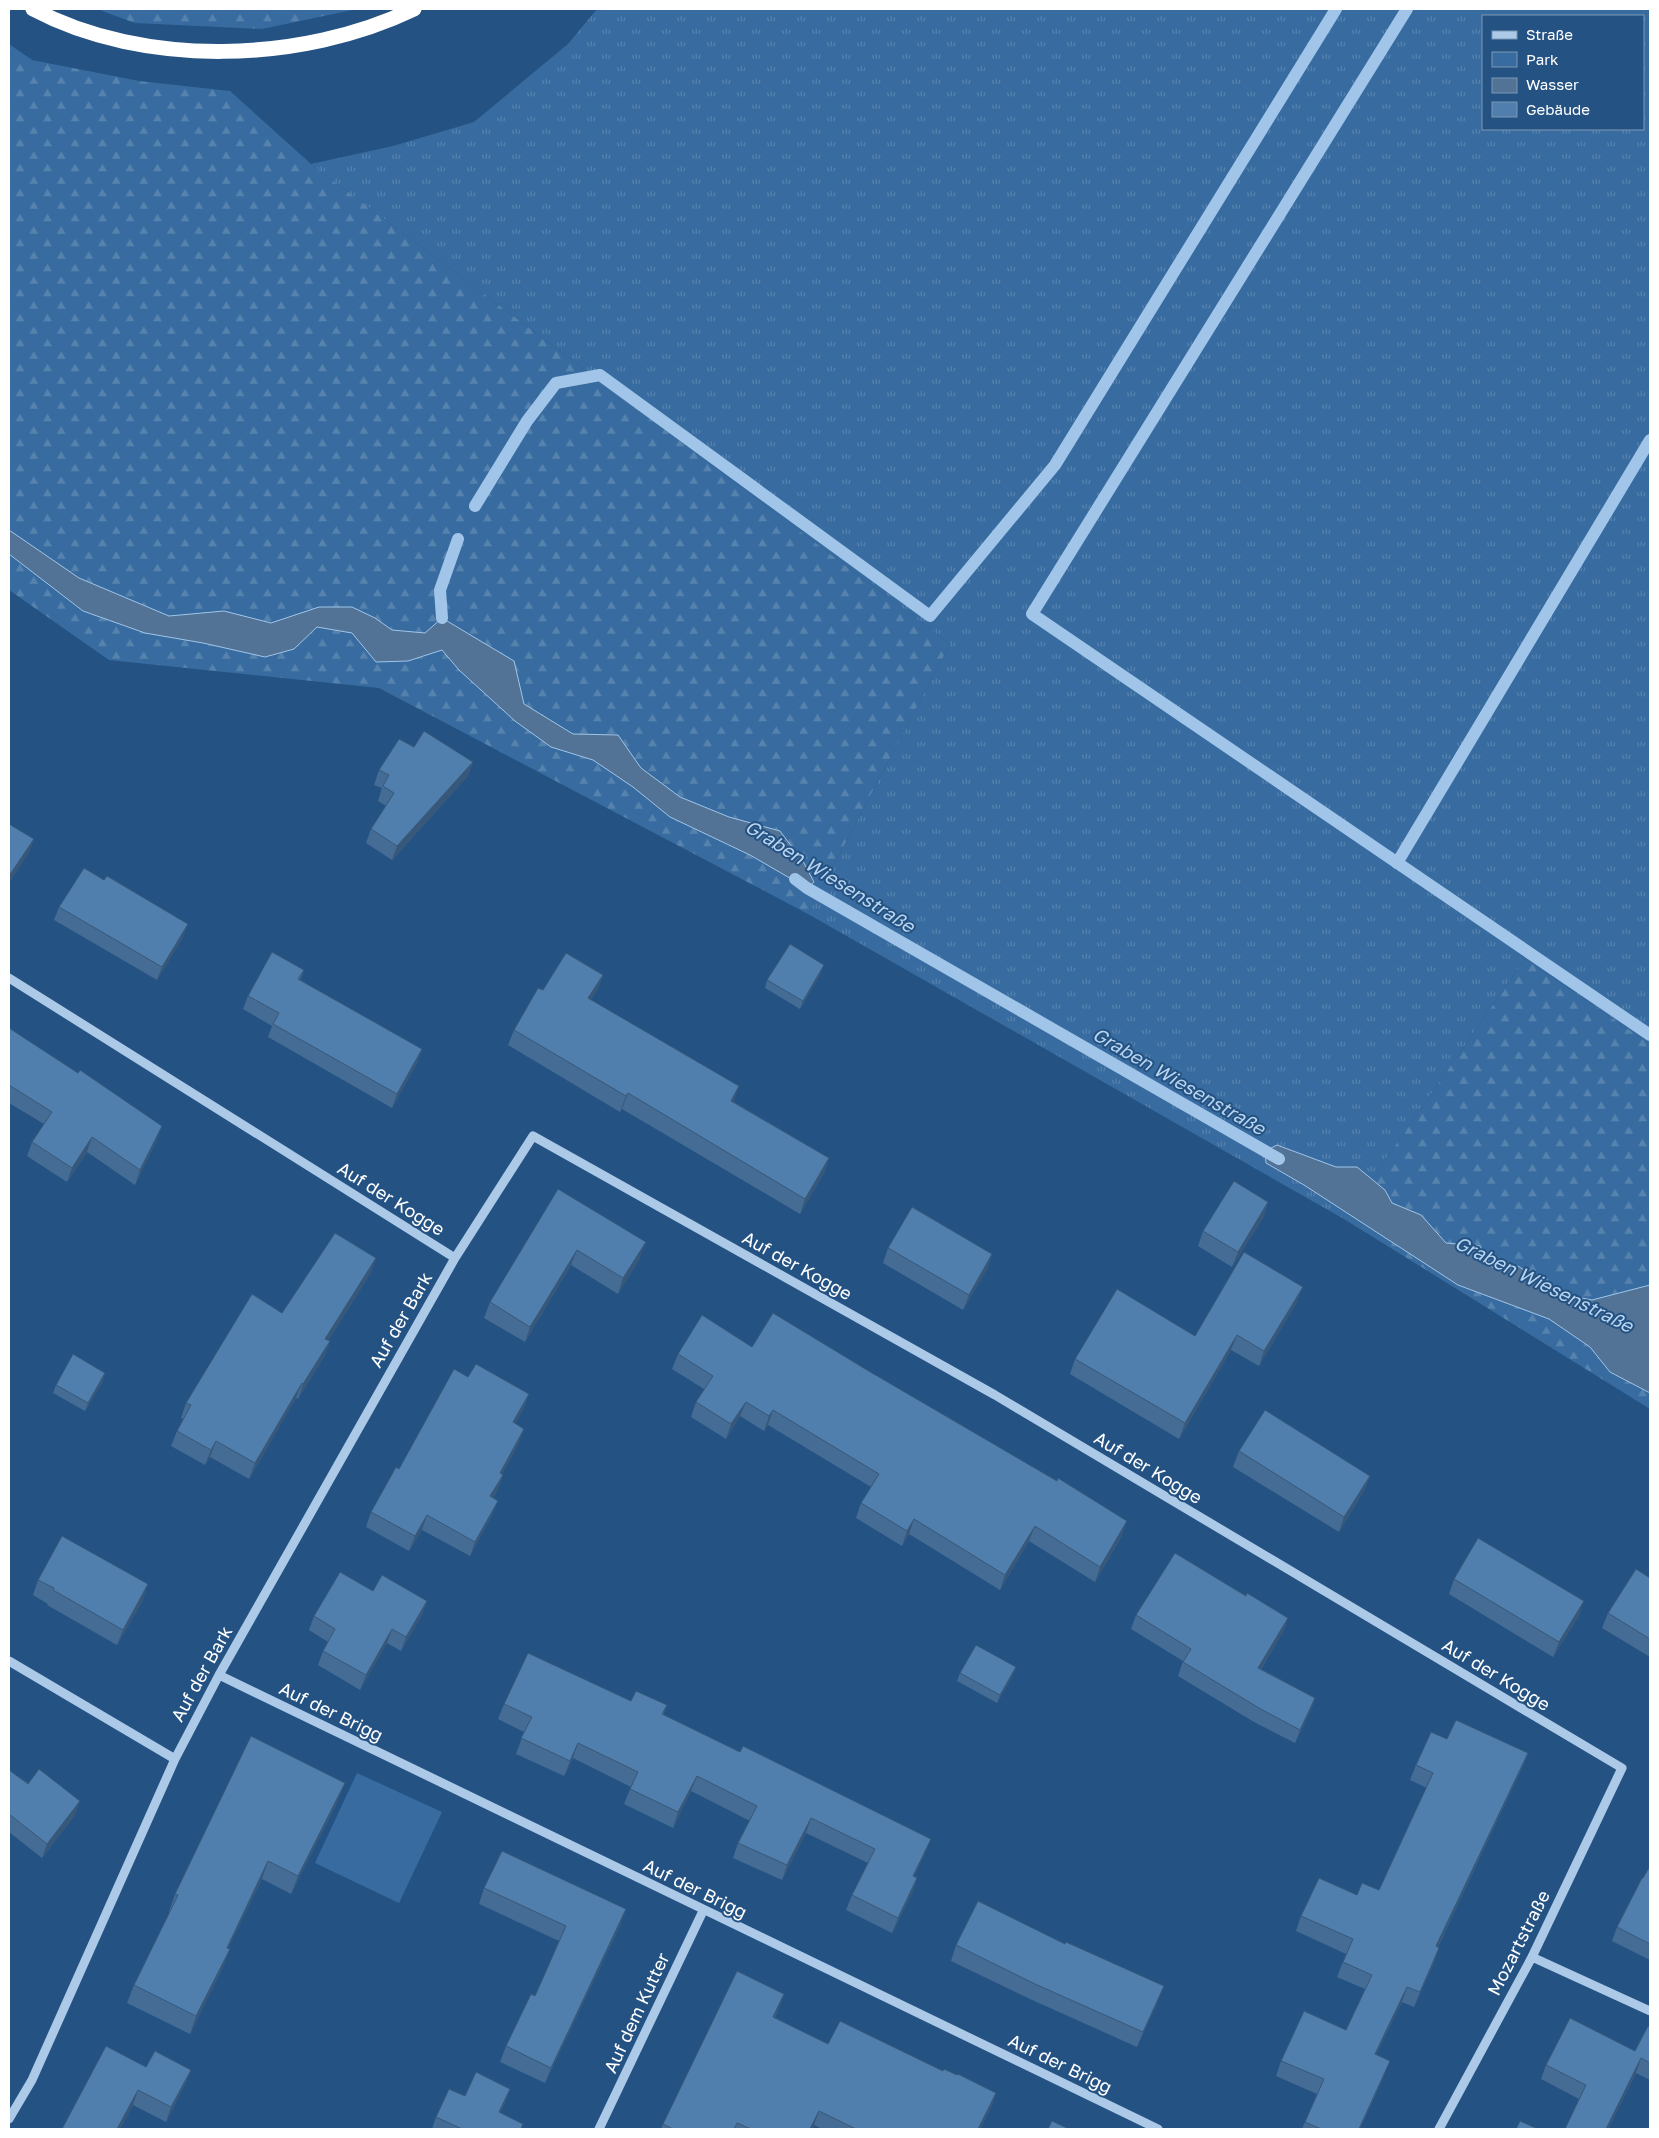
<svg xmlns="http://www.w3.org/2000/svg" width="1659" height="2138" font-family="'Golos Text',sans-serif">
	<defs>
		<pattern id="grass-tufts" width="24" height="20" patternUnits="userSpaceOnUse" patternTransform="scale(1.25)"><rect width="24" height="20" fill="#386ca0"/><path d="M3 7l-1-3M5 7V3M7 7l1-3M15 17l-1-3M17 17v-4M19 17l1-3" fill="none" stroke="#5682ae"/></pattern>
		<pattern id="forest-firs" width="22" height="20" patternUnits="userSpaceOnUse" patternTransform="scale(1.25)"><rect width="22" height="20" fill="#386ca0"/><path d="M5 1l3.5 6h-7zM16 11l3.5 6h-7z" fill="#5682ae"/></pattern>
	</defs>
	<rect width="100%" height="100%" fill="#245283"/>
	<path fill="url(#grass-tufts)" fill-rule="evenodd" d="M597,9H1650V1044L1525,959L1344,1219L808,914L950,644L311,164L393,146L474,122L568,44ZM1483,16H1643V129H1483Z"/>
	<path fill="url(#forest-firs)" d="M97,9H357L262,29L135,23Z
		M9,44L32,60L139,81L230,91L311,164L950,644L808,914L379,688L109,660L9,590Z
		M1525,959L1650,1044V1409L1344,1219Z"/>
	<path fill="#386ca0" d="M357,1773L442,1812L399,1903L315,1863Z"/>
	<path fill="#527396" stroke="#a0c5e9" d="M9,530L79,578L169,616L224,611L271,623L319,607H352L375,618L392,630L425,633L442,618L514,661L524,704L573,734L618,735L641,768L680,797L729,817L780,831L804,863L814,882L807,888L750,855L670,817L633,787L593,760L551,747L515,721L459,670L442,650L408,661L376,662L352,633L317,627L294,649L265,657L203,643L145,633L83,611L9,554Z
		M1277,1145L1336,1167H1357L1385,1190L1392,1203L1421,1215L1446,1243L1480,1246L1492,1267L1501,1271L1518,1266L1537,1279L1542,1290L1592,1300L1650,1285V1393L1610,1372L1590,1347L1549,1319L1458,1285L1304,1185L1266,1163L1265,1151Z"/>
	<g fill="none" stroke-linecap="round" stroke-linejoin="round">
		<path stroke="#a0c5e9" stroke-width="12" d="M1407,9L1032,614L1650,1035
			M475,506L527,421L556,383L600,375L930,616L1055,465L1336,9
			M442,618L440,590L458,539
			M1397,863L1650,440
			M795,879L807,888L1279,1159"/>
		<path stroke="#accae8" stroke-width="9" d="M9,978L455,1258L533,1136L995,1395L1622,1768L1532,1957L1439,2129
			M9,1661L175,1759
			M219,1675L1158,2129
			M1532,1957L1650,2011
			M9,2119L32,2080L175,1759L219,1675L455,1258
			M599,2129L703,1911"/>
		<path stroke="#fff" stroke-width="15" d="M33,9C144,68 302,63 414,9"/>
	</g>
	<path fill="#456c95" d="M414,747L473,762L468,776L392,860L366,843L371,829L386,806L378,801L382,788L374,785L379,770Z
		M104,880L183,937L157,980L54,920L59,907Z
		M304,970L300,980L422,1049L417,1063L392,1108L268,1037L272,1026L243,1009L248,996Z
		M821,973L800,1009L765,988L767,980Z
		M603,975L597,990L591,1000L734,1102L829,1158L824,1173L800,1214L622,1109L620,1112L508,1045L514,1030L543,990Z
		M9,1028L157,1140L135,1185L87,1152L67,1182L27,1156L32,1142L44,1124L9,1103Z
		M558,1189L640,1258L618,1294L571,1265L525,1342L484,1318L490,1302Z
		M1268,1202L1263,1218L1232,1267L1198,1246L1203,1231Z
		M888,1248L992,1254L987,1269L963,1310L883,1263Z
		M376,1258L370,1274L328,1341H330L324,1357L298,1399L296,1398L249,1479L210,1457L205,1465L171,1446L177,1431L183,1419L181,1418L186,1403L282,1313Z
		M1297,1302L1259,1366L1231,1350L1179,1439L1070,1374L1075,1359L1195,1336Z
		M752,1347L1122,1536L1095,1582L1029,1541L1000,1590L909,1534L902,1546L856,1518L861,1503L871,1487L768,1425L764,1431L740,1416L726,1439L691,1417L696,1402L704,1389L672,1369L678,1354Z
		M468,1377L529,1394L524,1408L515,1423L519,1443L502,1474L503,1475L498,1489L493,1498L498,1501L492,1515L470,1556L422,1530L409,1551L366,1527L371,1512L399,1469Z
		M103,1381L85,1411L53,1393L56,1385Z
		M1239,1451L1370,1476L1364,1491L1339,1532L1233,1467Z
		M1650,1578V1657L1602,1628L1608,1613Z
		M1454,1579L1579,1616L1553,1657L1449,1594Z
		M38,1580L143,1600L117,1645L47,1605L48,1604L33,1595Z
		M373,1591L427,1601L422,1615L401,1651L387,1643L360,1690L318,1665L323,1651L328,1642L309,1630L314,1616Z
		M1246,1596L1288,1618L1283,1632L1261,1669L1315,1698L1310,1712L1295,1743L1254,1722L1178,1676L1183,1661L1131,1629L1136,1615Z
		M960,1673L1013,1675L997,1703L957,1681Z
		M631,1701L667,1705L663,1715L925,1854L914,1876L917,1878L912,1893L892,1933L846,1910L852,1895L868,1863L806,1833L782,1880L733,1858L738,1843L750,1821L691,1791L673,1828L624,1804L631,1787L573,1758L564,1776L516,1754L524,1732L498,1719L504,1704Z
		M1447,1739L1528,1753L1522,1768L1438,1947L1434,1963L1414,2007L1402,2002L1376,2055L1384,2076L1360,2129H1302L1317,2094L1276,2076L1281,2061L1346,2030L1365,1989L1337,1977L1346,1954L1296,1931L1301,1916L1357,1895L1379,1890L1427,1788L1410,1780L1416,1765Z
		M9,1770L75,1815L42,1858L9,1832Z
		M338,1801L291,1894L262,1879L228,1948L223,1967L190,2034L127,2003L134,1985L170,1912H169L175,1894Z
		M1650,1866V1960L1612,1941L1617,1927Z
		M484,1888L621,1924L545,2083L500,2062L506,2046L535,1996L559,1941L479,1904Z
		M956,1945L1158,2001L1137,2047L1030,1999L951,1961Z
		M784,1994L775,2018L828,2044L943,2071L957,2075L996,2093L991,2107L980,2129H822L814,2125L812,2129H661L663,2124Z
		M1650,2027V2080L1636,2073L1608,2129H1565L1579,2099L1541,2079L1546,2065L1635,2051Z
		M146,2067L191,2070L185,2084L166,2122L133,2105L120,2129H62Z
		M510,2089L505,2103L500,2113L521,2129H432L436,2117L465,2096Z"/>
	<path fill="#385879" d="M473,762L468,776L392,860L397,846Z
		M34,839L29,853L9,883V876Z
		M188,924L183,937L157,980L162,967Z
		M824,965L821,973L800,1009L803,1001Z
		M603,975L597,990L583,1014L588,998Z
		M422,1049L417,1063L392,1108L397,1094Z
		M739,1086L734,1102L726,1116L731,1101Z
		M628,1093L622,1109L620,1112L626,1096Z
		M162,1126L157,1140L135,1185L140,1170Z
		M92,1137L87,1152L67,1182L72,1168Z
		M829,1158L824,1173L800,1214L805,1199Z
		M1268,1202L1263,1218L1232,1267L1238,1252Z
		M646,1242L640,1258L618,1294L623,1278Z
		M577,1250L571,1265L525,1342L530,1327Z
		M992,1254L987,1269L963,1310L969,1295Z
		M376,1258L370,1274L320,1354L325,1339Z
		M1303,1287L1297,1302L1259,1366L1264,1351Z
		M1237,1335L1231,1350L1179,1439L1185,1423Z
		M330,1341L324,1357L298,1399L303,1384Z
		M105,1373L103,1381L85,1411L88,1403Z
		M302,1383L296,1398L249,1479L255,1463Z
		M529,1394L524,1408L508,1437L513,1422Z
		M746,1402L740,1416L726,1439L731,1424Z
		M773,1410L768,1425L764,1431L769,1416Z
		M524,1429L519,1443L495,1488L500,1473Z
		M216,1441L210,1457L205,1465L211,1450Z
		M503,1475L498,1489L485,1511L490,1496Z
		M1370,1476L1364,1491L1339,1532L1344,1517Z
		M498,1501L492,1515L470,1556L475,1542Z
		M427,1515L422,1530L409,1551L415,1536Z
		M914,1519L909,1534L902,1546L907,1531Z
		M1127,1521L1122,1536L1095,1582L1100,1567Z
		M1035,1526L1029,1541L1000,1590L1005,1575Z
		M148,1584L143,1600L117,1645L123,1630Z
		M427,1601L422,1615L401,1651L406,1637Z
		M1584,1601L1579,1616L1553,1657L1559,1642Z
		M1288,1618L1283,1632L1253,1681L1258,1668Z
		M392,1629L387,1643L360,1690L366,1675Z
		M1016,1667L1013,1675L997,1703L1000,1695Z
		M1315,1698L1310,1712L1295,1743L1300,1730Z
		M578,1743L573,1758L564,1776L570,1761Z
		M1528,1753L1522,1768L1431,1961L1436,1946Z
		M697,1776L691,1791L673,1828L678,1812Z
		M345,1783L338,1801L291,1894L298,1876Z
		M80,1801L75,1815L42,1858L47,1844Z
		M811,1818L806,1833L782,1880L787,1865Z
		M931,1839L925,1854L907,1891L913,1876Z
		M268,1861L262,1879L220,1965L227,1948Z
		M917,1878L912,1893L892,1933L898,1918Z
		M626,1909L621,1924L545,2083L551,2068Z
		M1439,1948L1434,1963L1414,2007L1420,1992Z
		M230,1949L223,1967L190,2034L196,2016Z
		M1164,1986L1158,2001L1137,2047L1143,2032Z
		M1407,1987L1402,2002L1369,2070L1375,2054Z
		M784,1994L779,2008L768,2031L773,2017Z
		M1641,2058L1636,2073L1608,2129H1606Z
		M1390,2061L1384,2076L1360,2129H1359Z
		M191,2070L185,2084L166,2122L171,2107Z
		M510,2089L505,2103L494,2126L499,2112Z
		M138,2090L133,2105L120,2129H117Z
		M996,2093L991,2107L980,2129H978Z
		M819,2111L814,2125L812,2129H810Z"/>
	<path fill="#507ead" stroke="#385879" d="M424,731L473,762L397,846L371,829L394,793L383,786L389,775L379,770L399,739L414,747Z
		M9,824L34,839L9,876Z
		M84,868L104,880L107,876L188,924L162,967L59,907Z
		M790,944L824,965L803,1001L767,980Z
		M272,952L304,970L298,979L422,1049L397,1094L273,1024L279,1013L248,996Z
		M566,953L603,975L588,998L739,1086L731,1101L829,1158L805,1199L628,1093L626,1096L514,1030L538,988L543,990Z
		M9,1028L78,1073L80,1070L162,1126L140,1170L92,1137L72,1168L32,1142L52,1112L9,1085Z
		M1234,1181L1268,1202L1238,1252L1203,1231Z
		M558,1189L646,1242L623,1278L577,1250L530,1327L490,1302Z
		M912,1207L992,1254L969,1295L888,1248Z
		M335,1233L376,1258L325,1339L330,1341L303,1384L302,1383L255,1463L216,1441L211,1450L177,1431L191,1405L186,1403L252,1294L282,1313Z
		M1244,1252L1303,1287L1264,1351L1237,1335L1185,1423L1075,1359L1117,1289L1195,1336Z
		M773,1313L867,1370L1057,1481L1058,1478L1127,1521L1100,1567L1035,1526L1005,1575L914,1519L907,1531L861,1503L879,1474L773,1410L769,1416L746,1402L731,1424L696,1402L713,1376L678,1354L702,1315L752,1347Z
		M73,1354L105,1373L88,1403L56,1385Z
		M476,1364L529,1394L513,1422L524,1429L500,1473L503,1475L490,1496L498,1501L475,1542L427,1515L415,1536L371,1512L396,1467L399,1469L454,1369L468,1377Z
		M1265,1410L1370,1476L1344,1517L1239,1451Z
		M62,1536L148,1584L123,1630L53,1590L54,1588L38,1580Z
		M1478,1538L1584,1601L1559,1642L1454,1579Z
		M1175,1553L1246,1596L1247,1593L1288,1618L1258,1668L1315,1698L1300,1730L1259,1708L1183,1662L1191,1649L1136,1615Z
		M1636,1569L1650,1578V1639L1608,1613Z
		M340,1572L373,1591L382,1575L427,1601L406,1637L392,1629L366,1675L323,1651L335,1629L314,1616Z
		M976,1645L1016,1667L1000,1695L960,1673Z
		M528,1653L631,1701L636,1691L667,1705L662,1714L740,1752L743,1746L931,1839L913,1876L917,1878L898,1918L852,1895L875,1849L811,1818L787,1865L738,1843L757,1806L697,1776L678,1812L630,1789L638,1772L578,1743L570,1761L521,1738L532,1717L504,1704Z
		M1456,1720L1528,1753L1436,1946L1439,1948L1420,1992L1407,1987L1375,2054L1390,2061L1359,2129H1321L1305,2122L1324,2079L1281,2061L1304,2011L1346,2030L1372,1975L1343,1962L1353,1939L1301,1916L1319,1878L1357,1895L1362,1883L1379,1890L1433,1773L1416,1765L1431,1732L1447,1739Z
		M251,1736L345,1783L298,1876L268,1861L227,1948L230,1949L196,2016L134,1985L178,1895L175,1894Z
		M39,1769L80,1801L47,1844L9,1814V1770L28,1784Z
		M502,1851L626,1909L551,2068L506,2046L531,1994L535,1996L566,1926L484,1888Z
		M1650,1866V1944L1617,1927L1642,1878H1643Z
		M978,1901L1065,1944L1066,1942L1164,1986L1143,2032L1035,1984L956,1945Z
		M737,1971L784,1994L773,2017L828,2044L840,2021L943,2071L944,2069L957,2075L958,2074L996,2093L978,2129H856L819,2111L810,2129H751L737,2123L734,2129H673L663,2124Z
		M1570,2018L1635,2051L1648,2026L1650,2027V2063L1641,2058L1606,2129H1565L1586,2085L1546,2065Z
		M106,2046L146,2067L155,2051L191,2070L171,2107L138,2090L117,2129H62Z
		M476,2072L510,2089L499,2112L523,2124L521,2129H462L436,2117L449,2089L465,2096Z
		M1052,2121L1069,2129H1048Z
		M1520,2121L1538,2129H1516Z"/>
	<g text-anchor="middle" stroke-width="4" stroke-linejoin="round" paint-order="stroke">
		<g font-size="18" fill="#fff" stroke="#245283">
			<text transform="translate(391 1199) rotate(32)" y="6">Auf der Kogge</text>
			<text transform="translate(797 1266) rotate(29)" y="6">Auf der Kogge</text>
			<text transform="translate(401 1320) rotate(-60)" y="6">Auf der Bark</text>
			<text transform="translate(1148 1468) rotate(31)" y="6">Auf der Kogge</text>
			<text transform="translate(202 1674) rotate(-61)" y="6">Auf der Bark</text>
			<text transform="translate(1496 1675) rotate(31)" y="6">Auf der Kogge</text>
			<text transform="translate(331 1712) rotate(26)" y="6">Auf der Brigg</text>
			<text transform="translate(695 1889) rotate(26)" y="6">Auf der Brigg</text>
			<text transform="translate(1519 1943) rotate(-63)" y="6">Mozartstraße</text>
			<text transform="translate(637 2013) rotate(-65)" y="6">Auf dem Kutter</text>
			<text transform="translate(1060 2064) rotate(26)" y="6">Auf der Brigg</text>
		</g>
		<g font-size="19" font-style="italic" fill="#b8d4ef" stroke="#245283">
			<text transform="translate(830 876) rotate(32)" y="7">Graben Wiesenstraße</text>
			<text transform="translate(1179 1081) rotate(30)" y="7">Graben Wiesenstraße</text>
			<text transform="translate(1544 1284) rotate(26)" y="7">Graben Wiesenstraße</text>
		</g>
	</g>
	<rect width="1659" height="2138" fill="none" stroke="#ffffff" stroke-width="20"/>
	<rect x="1482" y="15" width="162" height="115" fill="#245283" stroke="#7c97b5"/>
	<rect x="1492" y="31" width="25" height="8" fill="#accae8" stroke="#7c97b5"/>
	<text x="1526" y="40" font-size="15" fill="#ffffff">Straße</text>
	<rect x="1492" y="52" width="25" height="15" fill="#386ca0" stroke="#7c97b5"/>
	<text x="1526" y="65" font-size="15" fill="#ffffff">Park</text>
	<rect x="1492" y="78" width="25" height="15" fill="#527396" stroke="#7c97b5"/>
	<text x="1526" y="90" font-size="15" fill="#ffffff">Wasser</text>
	<rect x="1492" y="102" width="25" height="15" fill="#507ead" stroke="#7c97b5"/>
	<text x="1526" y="115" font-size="15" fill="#ffffff">Gebäude</text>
</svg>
